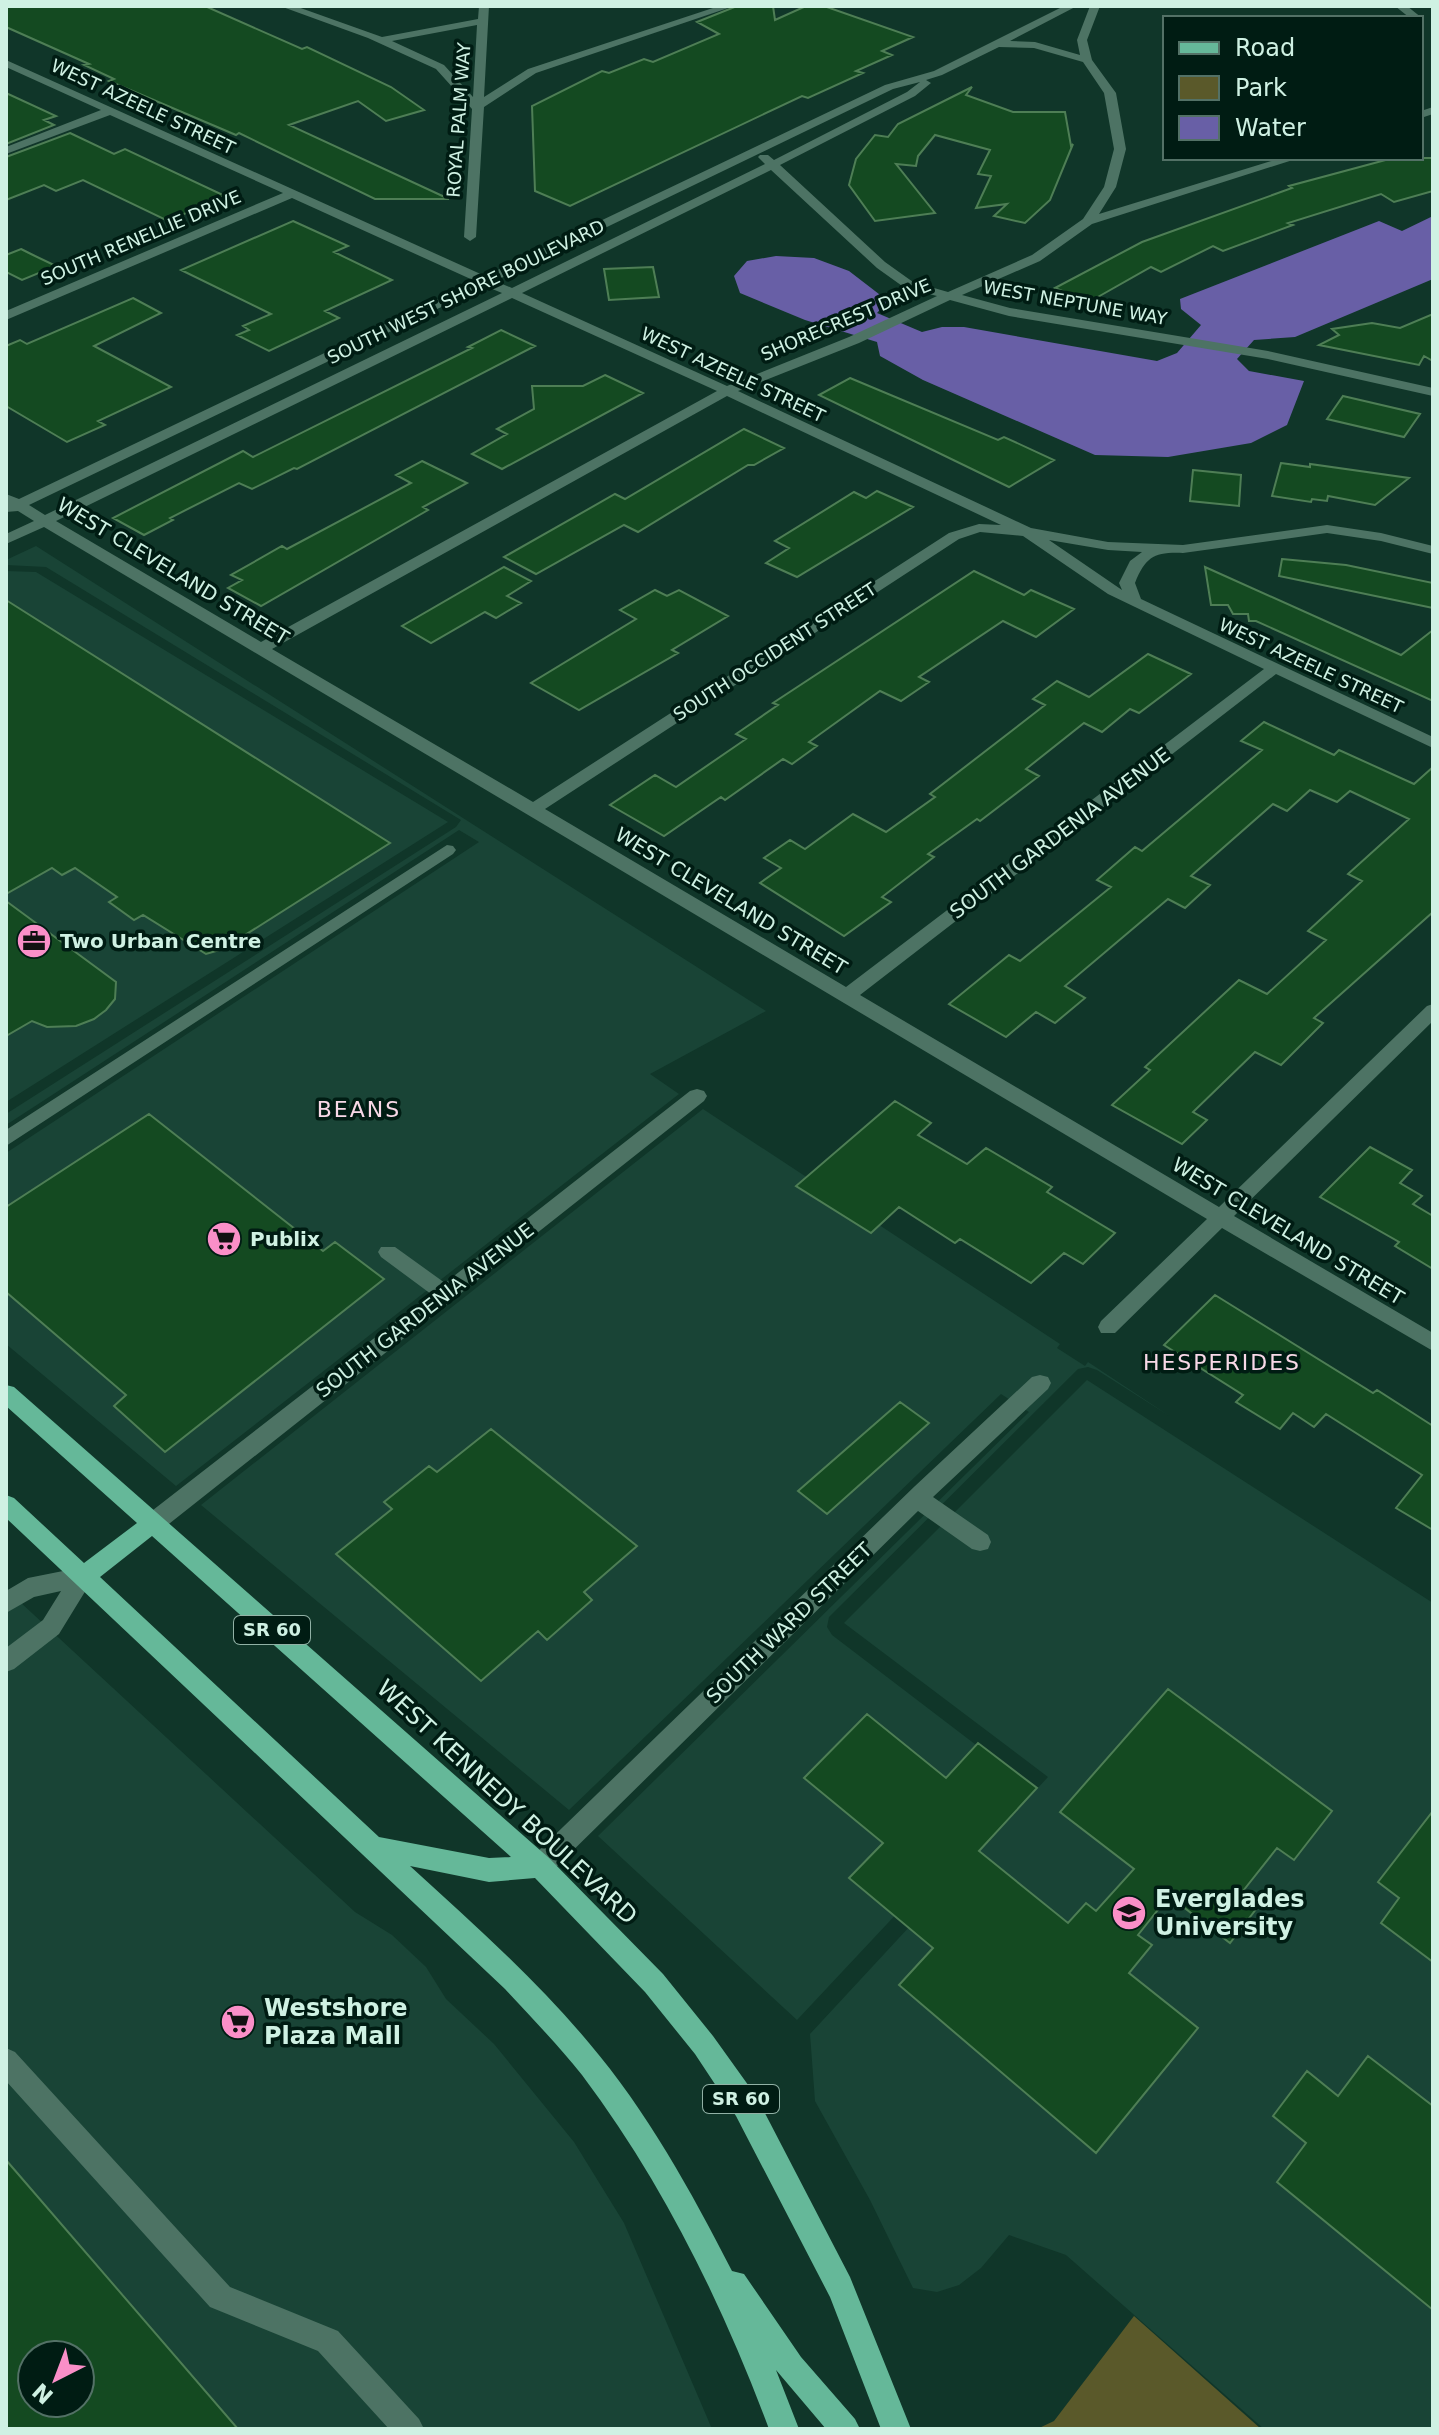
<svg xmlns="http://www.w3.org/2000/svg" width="1439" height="2435" font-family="'DejaVu Sans',sans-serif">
	<rect width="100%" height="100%" fill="#103629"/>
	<path fill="#194436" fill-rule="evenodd" d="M36,546L766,1011L650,1074L679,1094L176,1486L6,1344V1153L479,842L459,830L6,1125V1114L456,827L461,820L46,567L6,565V560Z
		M6,571L36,572L448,822L6,1102Z
		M703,1109L1060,1344L1057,1348L1085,1366L1088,1362L1171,1417L1097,1370L1088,1367L1078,1369L829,1617L827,1627L832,1635L1022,1780L797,2020L598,1836L1029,1412L1001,1394L569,1810L201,1505Z
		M1087,1380L1433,1603V2429H1264L1066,2255L1009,2235L981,2268L959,2285L937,2292L913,2288L870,2200L815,2101L810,2034L1048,1777L844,1623Z
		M6,1589L355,1912L392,1935L426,1967L446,1999L494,2044L574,2142L624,2223L712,2429H6ZM32,2355H80V2403H32Z"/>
	<path fill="#5a592a" d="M1134,2316L1261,2429H1037L1054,2421Z"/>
	<path fill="#685fa6" d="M1433,216V279L1295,337L1254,340L1237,359L1249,371L1304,381L1287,425L1251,443L1168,457L1095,455L923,380L880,356L877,342L805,320L740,293L734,276L747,261L776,256L814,258L849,271L888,301L877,313L922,332L942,327H964L1157,361L1177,353L1201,325L1181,309L1180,299L1379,221L1402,231Z"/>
	<path fill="#144a21" stroke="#4e7e55" stroke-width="2" fill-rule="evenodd" d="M6,6H205L302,49L307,47L391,87L424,110L386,121L358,101L289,125L449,199H375L239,133L236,135L109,81L114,79L84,65L89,64L6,27Z
		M737,6H773L775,20L806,6H824L913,37L882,51L892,55L856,71L863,73L808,98L802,96L570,206L535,191L532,106L602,71L609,73L644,59L653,62L719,34L697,22Z
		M972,87L966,95L1013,112H1065L1071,146L1073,144L1050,200L1025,223L994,216L1007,204L976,208L991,176L978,174L990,150L935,135L918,156L916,166L896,164L935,213L875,221L849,185L856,159L875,135L888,137L898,124Z
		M6,93L56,116L44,120L54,125L6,144Z
		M70,133L114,154L125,149L225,196L168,221L83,180L56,191L44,185L6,200V157Z
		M1393,158H1433V191L1394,202L1381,194L1288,223L1293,225L1223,251L1213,246L1161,272L1151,267L1089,302L1055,288L1142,242L1292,188L1289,186Z
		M293,221L348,246L334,252L392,280L325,311L339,318L269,351L237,335L249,330L243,326L271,314L181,270Z
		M21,249L31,254L56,266L22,280L6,272V255Z
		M653,267L659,297L609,300L604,269Z
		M133,298L161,313L94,346L171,387L98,421L105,425L67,442L6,406V346L20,340L27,344Z
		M1433,314V361L1424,356L1419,365L1319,345L1339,335L1332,329L1372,323L1400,328Z
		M501,330L535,346L297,469L294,468L252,489L239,483L170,518L173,520L144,535L113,518L243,451L253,457L472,348L468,347Z
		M605,375L643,393L502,469L472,454L507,434L497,429L534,409L532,386H583Z
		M850,378L998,440L1004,437L1054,460L1009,487L819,395Z
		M1343,396L1420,414L1404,437L1327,419Z
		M744,429L784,448L754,465H748L638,532L624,525L536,574L504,557L615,494L625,499Z
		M422,461L467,483L423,507L428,510L261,606L228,588L242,580L231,575L282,546L287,549L411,483L396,475Z
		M1281,463L1310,467V464L1409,478L1375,505L1328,496L1327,501L1312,499L1311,502L1272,496Z
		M1193,470L1241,475L1239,506L1190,501Z
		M877,491L913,507L797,577L766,563L789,548L775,541L854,492L866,498Z
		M1282,559L1346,565L1433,583V608L1279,576Z
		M504,567L531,581L507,596L521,603L496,618L485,612L431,643L402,626Z
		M1205,567L1401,655L1433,630V701L1256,621H1249L1248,614H1233L1228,605H1211Z
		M974,571L1024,595L1031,590L1074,609L1036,637L1003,621L919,677L929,682L901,701L880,691L809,742L817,746L792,764L783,759L725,800L721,797L664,836L610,805L655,775L676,787L746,739L736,734L778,705L773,703Z
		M655,590L667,596L679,590L728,616L672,650L678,653L579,710L531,683L636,619L620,610Z
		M6,600L390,843L223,949L206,954L143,915L134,920L109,902L117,897L75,868L62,875L52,868L6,894Z
		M1148,654L1191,674L1139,713L1130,709L1102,732L1084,723L1026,769L1039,776L980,821L977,819L928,854L934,857L882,897L891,902L844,936L760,883L781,868L764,858L790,840L805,849L853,814L886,832L935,797L930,794L1045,705L1033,699L1057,681L1089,697Z
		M1264,722L1334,755L1339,750L1414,784L1433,767V912L1314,1018L1323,1023L1281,1065L1255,1052L1193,1112L1207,1120L1182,1144L1112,1105L1150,1070L1145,1067L1239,980L1267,994L1326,940L1308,931L1362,881L1348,874L1409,819L1350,791L1337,802L1310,790L1287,811L1273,804L1191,876L1210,885L1185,908L1168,899L1065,986L1085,998L1055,1023L1036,1012L1006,1037L949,1004L1009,955L1020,961L1111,887L1097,880L1135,847L1142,851L1262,750L1241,741Z
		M6,901L116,982L115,999L106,1010L94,1019L76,1026L47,1027L32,1021L6,1036Z
		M895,1101L931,1123L918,1135L967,1164L986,1148L1052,1187L1047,1192L1115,1233L1083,1264L1064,1253L1031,1283L960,1239L955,1243L899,1207L871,1233L796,1186Z
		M149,1114L323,1251L335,1242L384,1279L165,1452L114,1406L126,1395L6,1292V1207Z
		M1370,1147L1412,1170L1400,1183L1422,1196L1413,1204L1433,1216V1269L1395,1246L1399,1242L1320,1197Z
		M1215,1295L1373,1393L1377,1390L1433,1426V1530L1396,1508L1422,1475L1326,1414L1314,1427L1293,1413L1280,1429L1236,1402L1243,1395L1164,1345Z
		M900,1402L929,1423L827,1514L798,1491Z
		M491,1429L637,1546L584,1592L592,1600L547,1640L538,1631L481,1681L336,1554L392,1509L384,1502L429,1466L437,1472Z
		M1168,1689L1332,1811L1294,1860L1277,1848L1243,1891L1260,1904L1230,1943L1169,1896L1138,1935L1152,1945L1129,1973L1198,2028L1096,2153L899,1985L933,1948L849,1878L883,1843L804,1778L867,1714L946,1778L978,1743L1037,1788L979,1851L1068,1923L1086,1903L1096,1911L1134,1869L1060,1812Z
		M1433,1811V1962L1381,1923L1399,1898L1378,1882Z
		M1368,2056L1433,2106V2310L1277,2182L1306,2143L1273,2116L1307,2071L1338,2096Z
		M6,2160L238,2429H6ZM32,2355H80V2403H32Z"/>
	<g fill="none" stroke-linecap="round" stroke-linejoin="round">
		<path fill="#4d7364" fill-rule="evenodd" d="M280,6H295L382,37L478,19L479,6H489L484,97L528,69L719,6H734L536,73L484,107L476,237L470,241L464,237L472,109L436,69L368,38ZM477,25L473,97L444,65L392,41Z
			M1064,6H1077L1010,41L1035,42L1080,55L1077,40L1090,6H1100L1087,40L1092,60L1116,93L1126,149L1116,187L1099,214L1281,158H1299L1092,224L1040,261L962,295L1010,308L1268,351L1433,388V396L1268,359L1009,316L950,300L859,343L738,391L1031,528L1108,542L1183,545L1327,525L1381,533L1433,546V554L1381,541L1327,533L1183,553C1155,552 1146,556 1135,583L1141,599L1433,737V748L1276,674L860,995L1219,1207L1427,1006L1433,1004V1021L1234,1216L1433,1333V1351L1222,1228L1115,1333H1101L1098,1327L1101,1321L1207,1219L44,527L6,544V534L34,521L18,511L6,512V494L19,499L475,281L292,198L6,320V311L283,193L110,115L6,154V147L101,110L6,67V60L485,276L885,85L934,71ZM999,47L1034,48L1083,62L1104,93L1114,149L1104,187L1083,219L1032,255L948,292L913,282L885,262L780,165L915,96L931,83L926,80L942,75ZM920,82L907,92L774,160L768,155H760L758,157L765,164L512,288L495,281L893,89ZM771,170L877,268L905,288L937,296L849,337L727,386L522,293ZM485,286L502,293L45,515L29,505ZM512,298L717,391L261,642L56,521ZM727,396L1001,525L979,524L949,533L533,802L272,649ZM980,532L1023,536L1108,594L1264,669L846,987L545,809L959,539ZM1049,540L1108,550L1142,552L1130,561L1119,583L1122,590Z
			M1395,6H1407L1422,18H1410Z
			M1433,107V114L1421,118V111Z
			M447,845L453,846L456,850L453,854L6,1146V1130Z
			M697,1089L704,1091L707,1096L704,1101L160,1531L152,1533L144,1531L141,1524L144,1517L431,1294L381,1257L378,1252L381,1247H395L445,1283L690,1091Z
			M1040,1375L1048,1377L1051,1383L1048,1389L933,1497L988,1535L991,1542L988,1549L980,1551L972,1549L918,1511L549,1874L540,1878L531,1874L527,1866L531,1858L915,1486L1032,1377Z
			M83,1567L91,1570L94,1577L59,1634L14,1669L6,1672V1648L43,1620L61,1591L34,1597L6,1613V1591L28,1578Z
			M6,2048L15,2052L230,2287L338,2331L419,2419L424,2429H389L318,2351L210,2307L6,2081Z"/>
		<path fill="#65b899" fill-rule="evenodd" d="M6,1385L14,1387L549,1858L663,1974L713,2036L756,2096L850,2277L911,2429H881L830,2297L736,2116L695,2054L645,1992L535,1878L489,1882L410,1866C472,1923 535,1978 589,2043C647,2111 691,2191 732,2271L744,2274L801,2357L855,2419L860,2429H826L776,2370L799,2429H769C722,2303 663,2183 582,2075C558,2045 531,2017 505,1989L6,1518V1495L14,1498L84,1563L137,1523L6,1406ZM152,1536L511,1857L489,1858L379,1837L100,1577Z"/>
	</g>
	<defs>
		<g id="office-disc" transform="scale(1.8)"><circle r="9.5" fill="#fa8fc8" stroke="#001c13"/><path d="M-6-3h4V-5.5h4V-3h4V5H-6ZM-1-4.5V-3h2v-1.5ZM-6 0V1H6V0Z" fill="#111"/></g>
		<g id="supermarket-disc" transform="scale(1.8)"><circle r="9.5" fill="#fa8fc8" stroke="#001c13"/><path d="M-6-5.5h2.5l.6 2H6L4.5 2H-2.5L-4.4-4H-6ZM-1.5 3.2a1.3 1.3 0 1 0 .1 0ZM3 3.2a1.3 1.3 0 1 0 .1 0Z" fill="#111"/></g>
		<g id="university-disc" transform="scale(1.8)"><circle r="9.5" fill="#fa8fc8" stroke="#001c13"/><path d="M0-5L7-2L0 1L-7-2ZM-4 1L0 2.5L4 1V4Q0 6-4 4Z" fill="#111"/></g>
	</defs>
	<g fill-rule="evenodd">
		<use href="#office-disc" x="34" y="941"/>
		<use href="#supermarket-disc" x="224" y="1239"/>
		<use href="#university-disc" x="1129" y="1913"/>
		<use href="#supermarket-disc" x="238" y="2022"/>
	</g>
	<g text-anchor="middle" stroke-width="7" stroke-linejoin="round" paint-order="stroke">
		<g font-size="18" fill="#cff1e3" stroke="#001c13">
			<text transform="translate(143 107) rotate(25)" y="6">WEST AZEELE STREET</text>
			<text transform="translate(459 120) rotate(-86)" y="6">ROYAL PALM WAY</text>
			<text transform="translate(141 238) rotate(-23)" y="6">SOUTH RENELLIE DRIVE</text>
			<text transform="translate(466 292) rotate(-26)" y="6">SOUTH WEST SHORE BOULEVARD</text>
			<text transform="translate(1075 303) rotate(10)" y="6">WEST NEPTUNE WAY</text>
			<text transform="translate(846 320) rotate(-23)" y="6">SHORECREST DRIVE</text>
			<text transform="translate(733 375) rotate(25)" y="6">WEST AZEELE STREET</text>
			<text transform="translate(775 652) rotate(-33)" y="6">SOUTH OCCIDENT STREET</text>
			<text transform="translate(1311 666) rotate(25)" y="6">WEST AZEELE STREET</text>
		</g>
		<g fill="#001c13" stroke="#91b1a5" stroke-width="2">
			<rect x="234" y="1616" width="76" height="28" rx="6"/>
			<rect x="703" y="2085" width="76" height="28" rx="6"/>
		</g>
		<g font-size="18" font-weight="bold" fill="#cff1e3">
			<text x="272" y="1636">SR 60</text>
			<text x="741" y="2105">SR 60</text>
		</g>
		<g font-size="20" fill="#cff1e3" stroke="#001c13">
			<text transform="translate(173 571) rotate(31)" y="7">WEST CLEVELAND STREET</text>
			<text transform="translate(1060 833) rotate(-37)" y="7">SOUTH GARDENIA AVENUE</text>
			<text transform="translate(731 901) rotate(31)" y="7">WEST CLEVELAND STREET</text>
			<text transform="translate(1288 1231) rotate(31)" y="7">WEST CLEVELAND STREET</text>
			<text transform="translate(425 1310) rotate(-38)" y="7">SOUTH GARDENIA AVENUE</text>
			<text transform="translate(789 1623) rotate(-44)" y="7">SOUTH WARD STREET</text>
		</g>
		<g font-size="20" font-weight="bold" fill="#cff1e3" stroke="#001c13" text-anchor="start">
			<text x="60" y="948">Two Urban Centre</text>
			<text x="250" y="1246">Publix</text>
		</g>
		<g font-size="22" letter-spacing="2" fill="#f8d8e7" stroke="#001c13">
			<text x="359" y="1117">BEANS</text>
			<text x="1222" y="1370">HESPERIDES</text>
		</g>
		<g font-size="24" fill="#cff1e3" stroke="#001c13">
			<text transform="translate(507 1802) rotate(43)" y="8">WEST KENNEDY BOULEVARD</text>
		</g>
		<g font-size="24" font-weight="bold" fill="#cff1e3" stroke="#001c13" text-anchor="start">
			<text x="1155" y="1907">Everglades<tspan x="1155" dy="28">University</tspan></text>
			<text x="264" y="2016">Westshore<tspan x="264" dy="28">Plaza Mall</tspan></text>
		</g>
	</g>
	<rect width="1439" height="2435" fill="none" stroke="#cff1e3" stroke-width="16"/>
	<rect x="1163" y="16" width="260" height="144" fill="#001c13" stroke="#537166" stroke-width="2"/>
	<rect x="1179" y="42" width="40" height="12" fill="#65b899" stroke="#537166" stroke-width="2"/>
	<text x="1235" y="56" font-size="24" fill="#cff1e3">Road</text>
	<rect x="1179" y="76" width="40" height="24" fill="#5a592a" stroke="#537166" stroke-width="2"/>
	<text x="1235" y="96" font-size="24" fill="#cff1e3">Park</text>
	<rect x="1179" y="116" width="40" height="24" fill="#685fa6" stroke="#537166" stroke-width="2"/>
	<text x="1235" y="136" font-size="24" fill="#cff1e3">Water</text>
	<g transform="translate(56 2379) rotate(222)"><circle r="38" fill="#001c13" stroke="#537166" stroke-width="2"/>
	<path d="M0-6L14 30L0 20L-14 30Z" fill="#fa8fc8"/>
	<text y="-12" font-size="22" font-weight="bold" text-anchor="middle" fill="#cff1e3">N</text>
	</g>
</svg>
